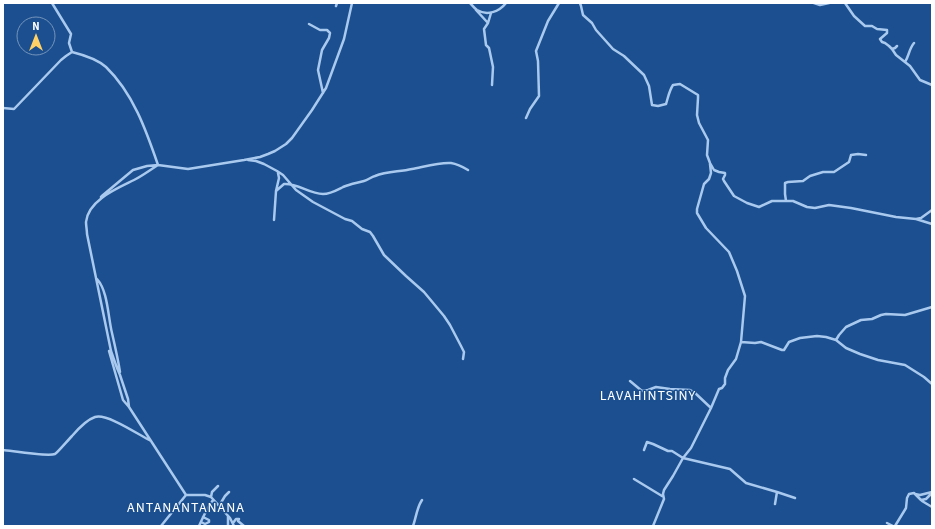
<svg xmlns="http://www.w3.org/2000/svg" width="935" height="529" font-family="'Source Sans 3',sans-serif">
	<rect width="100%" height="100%" fill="#1b4f8f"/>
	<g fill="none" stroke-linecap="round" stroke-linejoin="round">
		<path stroke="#a9c9ee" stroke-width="2.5" d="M52,3L71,34L69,43L72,52
			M470,3C472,5 474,8 477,10C487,16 499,12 506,3
			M580,3L581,6L583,15L592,23L596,30L613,49L624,56L644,75L649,86L652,105L658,106L666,104C668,98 669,91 673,85L680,84L698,95V98L697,115L699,123L708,140L707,155L710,163L714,170L719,172L725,173V175L723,179L724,181L734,196L747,203L759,207L772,201H793L807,207L815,208L829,205L851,208L896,217L916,219L932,224
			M814,3L820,5L829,3
			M845,3L854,16L865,26H872L877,29L887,30V33L880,39L882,42L885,43L889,46L892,49L896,55L910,66L920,80L932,85
			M336,6L337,3
			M476,10L488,23L484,29L486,45L489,48L493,67L492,85
			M488,23L491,13
			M309,24L320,30H327L330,33L329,38L322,50L318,70L323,93
			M892,49L895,48L897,46
			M905,62C909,56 909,49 914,43
			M3,108L14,109L61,60L66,56L72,52C84,55 97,59 106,67C133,93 146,130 158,165L147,166L133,170L103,195L101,197
			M526,118L530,109L539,96L538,61L536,51L548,21L559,3
			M248,160L256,161L264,164L277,171L283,175L296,190L313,202L345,219L352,221L362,229L370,232L373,236L384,255L406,276L424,292L444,316L450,325L461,346L464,352L463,359
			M710,164L711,173L709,179L704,184L697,209V213L706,228L729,252L737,271L745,296L741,342
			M276,191L284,184C298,183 309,194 323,194C330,194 337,190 343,187C350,184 357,183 364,181C368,180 371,177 375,176C387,171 399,172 412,169C423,167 440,162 451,163C457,164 463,167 468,170
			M786,201L785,194V183L788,182L803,181L810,176L823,172H834L849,162L851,155L858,154L866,155
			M916,219L921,218L932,210
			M274,220L276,191L279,178L278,173
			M97,279C108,291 108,317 112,333C115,346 118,359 120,372
			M932,307L905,315L886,314L881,315L872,319L861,320L846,327L839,335L836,340L846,348L860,354L878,360L905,365L924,377L932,384
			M111,351H109L123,400L129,407
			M630,381L642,391L648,390L656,387L670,389L690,390L694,392L711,408
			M3,450C13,451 48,457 55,454C58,452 68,440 72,436C78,429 86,420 95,417C107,413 139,435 151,441
			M644,450L647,442L653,444L668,451H672L683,458L730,469L746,483L777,492L775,504
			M634,479L662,496
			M777,492L795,498
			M915,494L920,495L932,492
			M186,495L129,407L128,399L120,375L117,368L111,351L87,234C87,230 86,226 86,222C88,200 118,188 134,180C142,176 150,170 158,165L188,169L244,160L260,157L268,154L275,151L286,144L292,138L312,110L326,88L344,39L352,3
			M186,495H205L211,497L230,518L234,526
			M211,497L212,492L218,486
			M922,501L932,507
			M219,506L225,496L229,492
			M201,522L205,524L209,522V520L203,517
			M233,523L236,519H239L238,521L244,526
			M887,523L893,526
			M161,526L186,495
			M199,526C203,517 207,508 213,500
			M228,526V516
			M413,526C416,518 417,507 422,500
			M653,526L664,499L663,494L664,490L673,476L683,458L691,448L711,408L719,389L722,388L725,384V378L728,370L736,359L741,342L755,343L761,342L782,350H784L789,342L800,338L817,336L826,337L836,340
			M895,526L906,508L907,498L909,494L914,493L921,500L926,499L932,493"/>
	</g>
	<g text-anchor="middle" stroke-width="3" stroke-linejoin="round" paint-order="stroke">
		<g font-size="14" letter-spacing="1" fill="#fff" stroke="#1b4f8f">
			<text x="648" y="400">LAVAHINTSINY</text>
			<text x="186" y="512">ANTANANTANANA</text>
		</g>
	</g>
	<rect width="935" height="529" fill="none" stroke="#ffffff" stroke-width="8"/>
	<g transform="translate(36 36)"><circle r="19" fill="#1b4f8f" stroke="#7695bc"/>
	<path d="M0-3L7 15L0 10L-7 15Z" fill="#ffd166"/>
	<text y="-6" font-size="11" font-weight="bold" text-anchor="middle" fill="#ffffff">N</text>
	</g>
</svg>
